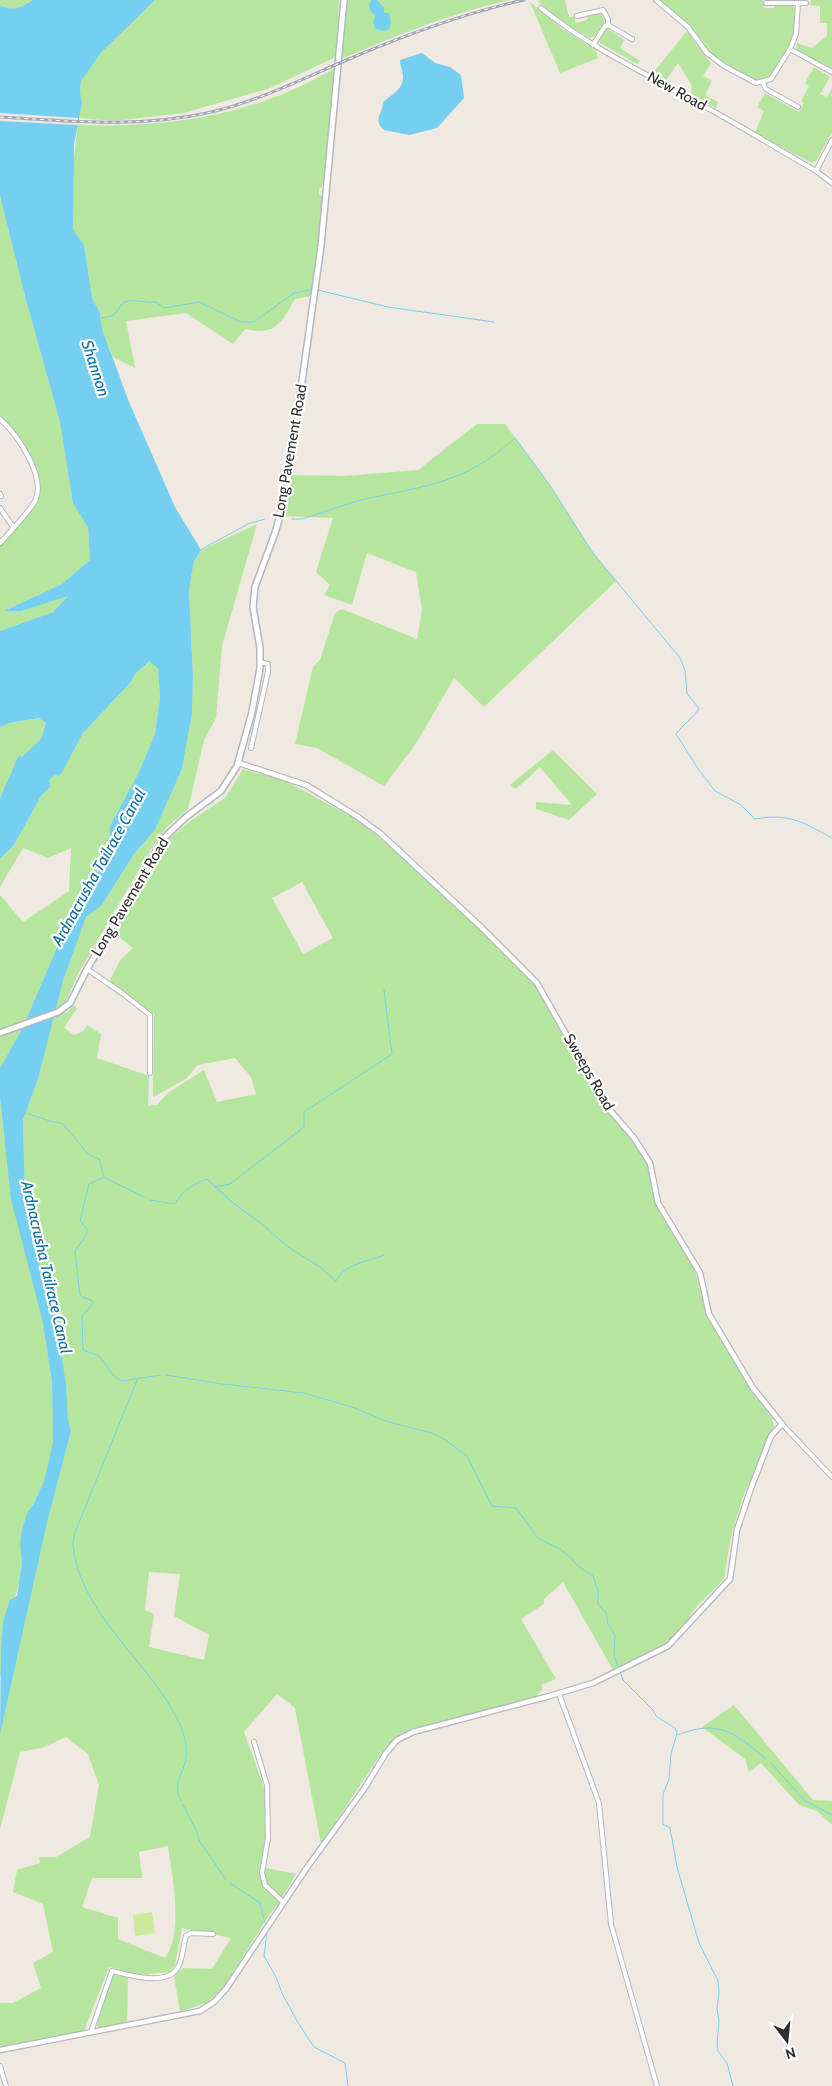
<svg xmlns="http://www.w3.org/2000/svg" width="832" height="2086" font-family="Cabin,sans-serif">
	<rect width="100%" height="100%" fill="#efe9e1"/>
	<path fill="#b6e59e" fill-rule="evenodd" d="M0,0H33C22,7 12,12 0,5Z
		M155,0H339L336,57L270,88L184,113L114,121L78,118L82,103L80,91L81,81L100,54Z
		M347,0H371L369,4L375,16L373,22L375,28L383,31L384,7L377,0H510C452,13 396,35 342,59Z
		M543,0H565L569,17L574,16L576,23L587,20L588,16L601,13L605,21L595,36L590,38L560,21L538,1Z
		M661,0H763L764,8H774L775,5L792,6L796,9L794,34L789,45L772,74L765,79L754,80L711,54L695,31Z
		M811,0H832V70L796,50L797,43L812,48L827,36V23H820V6L810,5Z
		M530,2L564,30L596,50L598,58L560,73Z
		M607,28L624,40L620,48L640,61L637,64L600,43L599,40Z
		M687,31L711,63L703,76L712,81L705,95L718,102L716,108L691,94L692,86L678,63L666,80L653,73Z
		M814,67L830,77L820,94L827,97L832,88V133L816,161L812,163L755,133L764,111L757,107L765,93L799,112L804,103L801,101L809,86L805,83Z
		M335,68L326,183L319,189V194L324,199L310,296L295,299C281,323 276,336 245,329L233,344L186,313L126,321L135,368L113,357L102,329L100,313L92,298L84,245L73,229V165L78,125C170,128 254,116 335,68Z
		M0,196L26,300L60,422L73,504L88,527L90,560L62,584L5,611H22L69,595L53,612L0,631V545L38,502V480L28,450L3,417L0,416Z
		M477,424H505L549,484L593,553L616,581L484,707L454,678L417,742L384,786L317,748L295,744L313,667L320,660L335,613L342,609L417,639L422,610L416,572L367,553L352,605L324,595L330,585L316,572L333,518L285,516L293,475L345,476L418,470Z
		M257,524L222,646L216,718L204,740L188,809L167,827L153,846L79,972L64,1005L54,1012L63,981L86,916L102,905L134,854L155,830L182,769L192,713L193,677L189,590L194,561L201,550Z
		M151,661L158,669L160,698L155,734L138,774L110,826L109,856L77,901L22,1029L0,1068V895L23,922L69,891L71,848L48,858L23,848L0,887V859L14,845L41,796L51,786L49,781L54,774L59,776L63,771L83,733L130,683L136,673Z
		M40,718L46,723L41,739L17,762L0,798V727L10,723Z
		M553,750L597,794L569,820L536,809V802L572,805L540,767L516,789L510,785Z
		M243,769L286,781L361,822L426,878L489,937L537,987L596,1090L648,1162L660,1213L694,1267L704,1305L711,1321L750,1389L772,1418L774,1426L743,1497L730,1540L724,1579L694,1609L688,1620L670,1641L662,1647L613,1670L563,1582L544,1599V1604L521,1619L556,1679L541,1685L543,1690L539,1692L535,1699L400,1734L385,1748L321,1844L295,1708L277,1694L244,1732L264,1787L266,1830L261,1867L296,1874L279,1903L269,1915L224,1987L208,2002L180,2012L174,1976L183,1968L212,1969L231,1938L182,1928L175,1965L170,1972L138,1975L109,1967L84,2031L0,2047V2003H13L41,1988L33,1963L53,1952L43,1904L13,1892L17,1870L40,1863L39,1857H56L90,1837L99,1785L88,1754L66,1737L42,1748L20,1752L0,1829V1735L47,1523L71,1431L68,1419L66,1383L56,1321L58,1305L55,1284L41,1267L31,1232L25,1196L23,1120L38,1079L53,1016L67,1012L74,1005L77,1008L64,1028L74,1035L84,1031L87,1025L101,1034L97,1058L149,1076L148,1106L157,1105L168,1093L204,1070L217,1102L256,1094L251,1077L235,1058L198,1065L186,1079L153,1097L154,1014L109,982L121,959L133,948L113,932L170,838L192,820L226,797ZM302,882L333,938L303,954L272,898ZM149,1572L180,1574L174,1616L209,1635L204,1660L149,1647L154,1614L145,1610ZM168,1846C172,1875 184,1933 165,1958L118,1939V1918L82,1907L92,1878H142L139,1852Z
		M0,1098L4,1137L42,1319L52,1382L53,1442L44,1481L33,1505L28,1511L20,1545L22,1563L19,1583L1,1647L2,1668L0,1677Z
		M734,1705L813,1800L832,1801V1825L817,1811L799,1805L761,1763L749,1772L745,1759L702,1727Z
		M112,1974L128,1978L127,2022L99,2028L97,2025Z"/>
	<path fill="#c9ec9a" d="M152,1912L155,1933L135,1936L133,1915Z"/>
	<path fill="#75cff0" d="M33,0H155L100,54L81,81L80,91L82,103L74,145L73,229L84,245L92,298L100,313L102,329L129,402L175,507L201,550L194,561L189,590L193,677L192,713L182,769L155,830L134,854L102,905L86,917L63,981L38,1079L23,1120L25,1196L31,1232L41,1267L55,1284L58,1305L56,1321L66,1383L68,1419L71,1431L47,1523L0,1735L1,1647L3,1622L10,1600L17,1596L22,1563L20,1545L22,1529L28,1511L33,1505L44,1481L53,1442L52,1382L42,1319L11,1199L0,1098V1068L22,1029L77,901L109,856L110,826L138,774L155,734L160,698L158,669L150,661L136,673L130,683L83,733L63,771L59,776L54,775L49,781L51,786L41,796L14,845L0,859V798L19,755L22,757L41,739L46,723L39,718L10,723L0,727V631L53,612L68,596L22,611H4L62,584L90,560L88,527L73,504L60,422L26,300L0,196V5C12,12 22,7 33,0Z
		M371,0H377L384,7V13H389L391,22L389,29L383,31L375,29L373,22L375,16L370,10L369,4Z
		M422,53L435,63L450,67L461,75L464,98L437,128L409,135L384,130C372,119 383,114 383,102C391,95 403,90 403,77C403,71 400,67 400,60Z"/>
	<path fill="#efe9e1" d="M0,113L78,118V125L0,121Z"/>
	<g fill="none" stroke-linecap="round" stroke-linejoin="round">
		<path stroke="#75cff0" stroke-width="1" d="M318,290L388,307L494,322
			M102,318L112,316C117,313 119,307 123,303C129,298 147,303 156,302L164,308L199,302L241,322H254L294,293L311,290
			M292,519H302C323,513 344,504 365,499C428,485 464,484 515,438L549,484L593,553L680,658L685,670L687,694L699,708C693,719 683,724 676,734L699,770L715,791L741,805L755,819C790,813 802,822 832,838
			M200,550L248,524L265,519
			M26,1113L53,1122
			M55,1122L63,1124L88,1154L99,1159L104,1177
			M104,1177L89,1184L80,1221L87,1229V1234L75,1251L80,1295L82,1297L91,1300L93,1303L82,1317L83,1350L99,1356L114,1376L122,1381L160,1375
			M105,1178L144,1197
			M215,1187L230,1184L304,1127V1112L392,1054L384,990
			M150,1200L175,1204C181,1192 195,1183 207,1179L233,1203L262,1224L288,1247L320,1267L336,1281C345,1263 368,1262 384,1255
			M166,1375L223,1384L304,1393L355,1408L385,1421L432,1433L444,1439L467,1456L492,1506L516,1508L538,1538L561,1550L570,1557L578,1566L593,1576L598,1591V1605L606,1612L608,1624L615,1635L614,1655L618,1667
			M138,1378L78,1525C76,1531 72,1539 73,1547C80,1610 143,1658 173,1711C181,1724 188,1742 186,1758C183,1776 172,1782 181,1801
			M621,1674L623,1680L652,1709L657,1717L675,1728L677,1733L671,1754L669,1779L663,1794V1824L670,1828L677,1867L699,1943L718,1981L719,1993L717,2009L719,2020L717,2045L718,2051L727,2063L733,2086
			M678,1735C719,1718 736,1734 766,1759
			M771,1763L804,1800L832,1815
			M183,1805L197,1832L199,1840L226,1880
			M230,1883L260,1903L265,1923
			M267,1932L264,1956L276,1977L282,1993L297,2021L314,2047L345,2063L348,2086"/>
		<g stroke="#b4b7c1" stroke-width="6">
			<path id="minor" d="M656,0L688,27L707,53L724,66L756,83L771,79L790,49L796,34L798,3H766
				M798,3H806
				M541,8C585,44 637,69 687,97C731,120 773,146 816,171L832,183
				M577,16L603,10L608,19V25
				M593,45L605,26L608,25L632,39
				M790,49L832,72
				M763,83L766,89L798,107
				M816,171L832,140
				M0,419C17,434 47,477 35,501C30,511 8,534 0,543
				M0,494L1,496
				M0,508L13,527
				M251,748L268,672V664L260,662
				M87,969L122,993L150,1015V1073
				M782,1424L832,1477
				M559,1694L599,1803L611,1924L657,2086
				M254,1742L267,1785L268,1838L262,1873L265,1885L283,1902
				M91,2032L112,1971C128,1975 168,1987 178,1967C183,1958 183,1945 186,1936L191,1933L213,1934
				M0,2066L6,2086"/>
		</g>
		<g stroke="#b4b7c1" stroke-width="7">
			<path id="tertiary" d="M0,2050L200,2011L214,2002L226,1989L306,1869L364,1789L386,1753L397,1740L413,1732L546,1697L593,1683L668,1646L730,1579L737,1530L751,1488L771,1436L782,1424L753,1388L709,1314L700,1273L658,1203L650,1163L634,1138L609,1109L600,1094L537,983L480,926L381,834L358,817L306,785L239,763"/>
		</g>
		<g stroke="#b4b7c1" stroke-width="8">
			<path id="secondary" d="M0,1033L58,1012L70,1003L87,969L164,838L186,817L221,791L237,766L252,712L260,668V648L253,607L255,587L275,533L286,496L321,246L344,0"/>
		</g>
		<use href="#minor" stroke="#fff" stroke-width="4"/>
		<use href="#tertiary" stroke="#fff" stroke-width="4.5"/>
		<use href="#secondary" stroke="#fff" stroke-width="5"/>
		<g stroke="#a3a6b8" stroke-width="3">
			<path id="rail" d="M0,117C71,121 137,128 207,113C257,102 302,79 349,59C405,35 464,13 524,0"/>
		</g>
		<use href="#rail" stroke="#fff" stroke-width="1" stroke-dasharray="4" stroke-linecap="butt"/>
	</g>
	<g text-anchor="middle" stroke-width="4.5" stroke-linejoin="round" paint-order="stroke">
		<g font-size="15" fill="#2e2e2e" stroke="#fff">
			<text transform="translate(677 91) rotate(29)" y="5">New Road</text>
			<text transform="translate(290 451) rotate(-80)" y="5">Long Pavement Road</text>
			<text transform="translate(130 897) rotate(-59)" y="5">Long Pavement Road</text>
			<text transform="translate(589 1072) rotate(60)" y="5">Sweeps Road</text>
		</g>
		<g font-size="16" font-style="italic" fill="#0d6fa3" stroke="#fff">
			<text transform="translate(96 368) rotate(72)" y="6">Shannon</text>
			<text transform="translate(98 867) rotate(-61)" y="6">Ardnacrusha Tailrace Canal</text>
			<text transform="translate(47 1267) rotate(77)" y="6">Ardnacrusha Tailrace Canal</text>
		</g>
	</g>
	<g transform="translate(787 2041) rotate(164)" stroke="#ffffff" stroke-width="4" paint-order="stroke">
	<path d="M0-4L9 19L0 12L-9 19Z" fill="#2e2e2e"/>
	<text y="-8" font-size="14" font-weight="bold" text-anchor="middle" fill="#2e2e2e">N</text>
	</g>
</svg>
